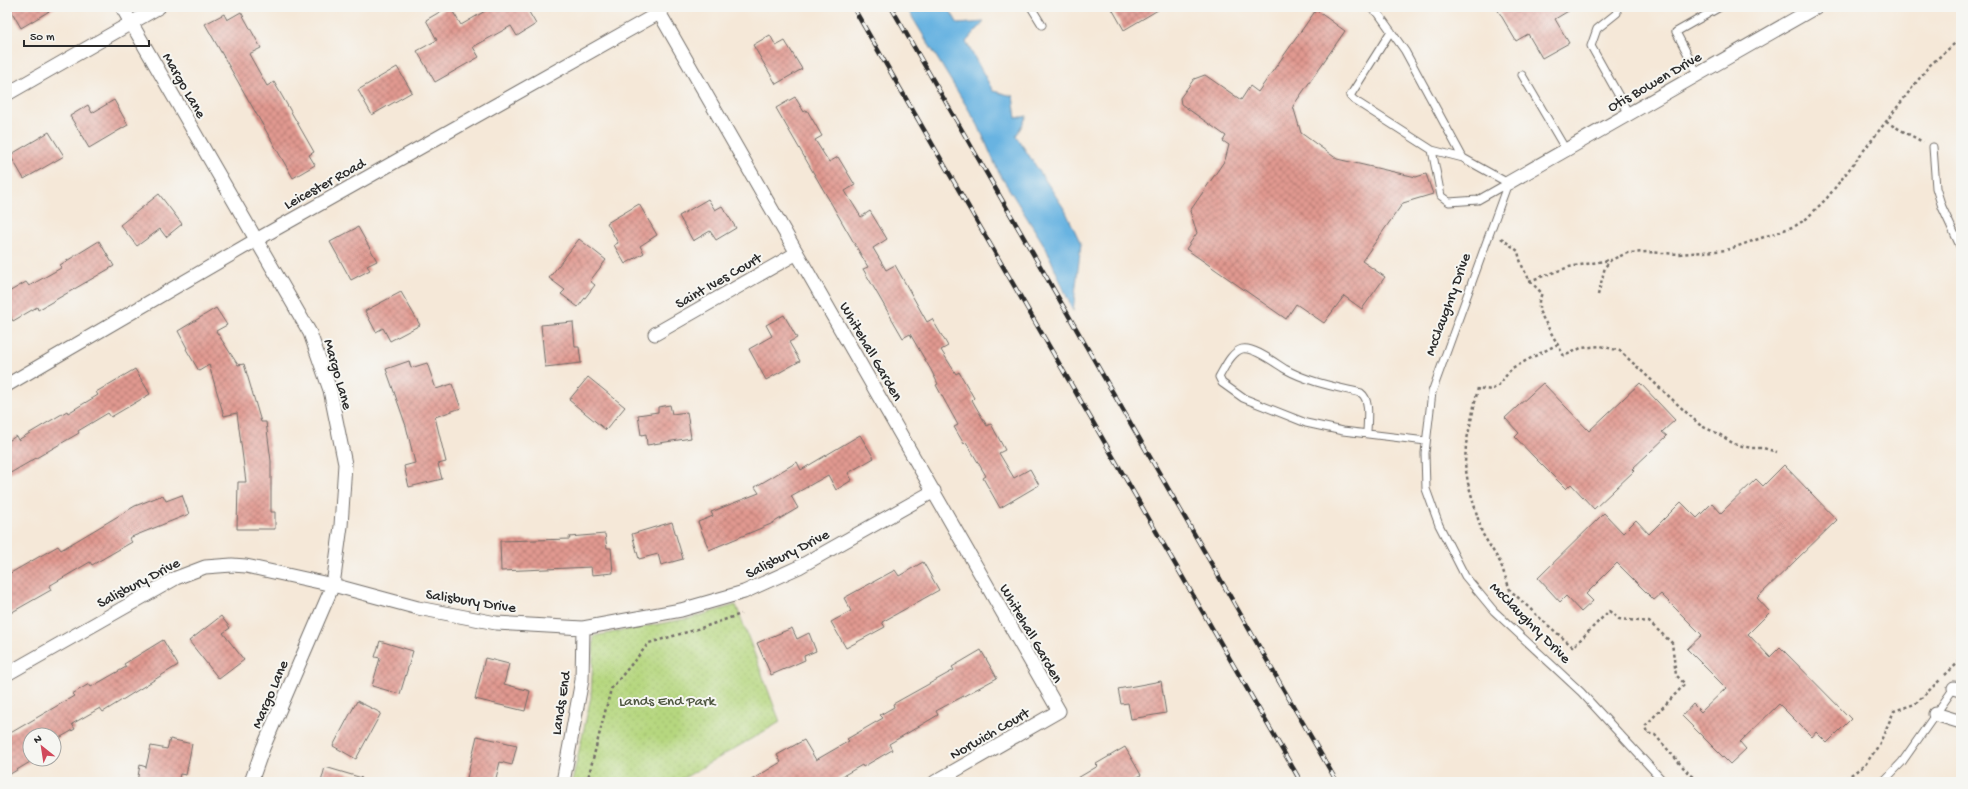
<svg xmlns="http://www.w3.org/2000/svg" width="1968" height="789" font-family="'Gochi Hand',sans-serif">
	<defs>
		<pattern id="park-dots" width="8" height="8" patternUnits="userSpaceOnUse"><rect width="8" height="8" fill="#b6d77f"/><path d="M2 2h.1M6 6h.1" fill="none" stroke="#9db96e" stroke-width="1.8" stroke-linecap="round"/></pattern>
		<pattern id="building-cross-hatch" width="8" height="8" patternUnits="userSpaceOnUse"><rect width="8" height="8" fill="#e19990"/><path d="M0 0l8 8M0 8l8-8" fill="none" stroke="#b77d76"/></pattern>
	</defs>
	<rect width="100%" height="100%" fill="#f6f6f2"/>
	<filter id="ink" filterUnits="userSpaceOnUse"><feTurbulence type="fractalNoise" baseFrequency=".025" numOctaves="2"/><feDisplacementMap in="SourceGraphic" scale="8" xChannelSelector="R" yChannelSelector="G"/><feConvolveMatrix kernelMatrix="1 2 1 2 8 2 1 2 1" color-interpolation-filters="sRGB"/></filter>
	<filter id="wash" filterUnits="userSpaceOnUse"><feTurbulence type="fractalNoise" baseFrequency=".012" numOctaves="4" result="noise"/><feDisplacementMap in="SourceGraphic" scale="16" xChannelSelector="R" yChannelSelector="G"/><feGaussianBlur stdDeviation="0.9" result="paint"/><feColorMatrix in="noise" values="0 0 0 0 0 0 0 0 0 0 0 0 0 0 0 0 0 1.4 0 .05"/><feComposite in="paint" operator="in"/></filter>
	<g filter="url(#wash)">
		<rect width="100%" height="100%" fill="#f5e8d8"/>
		<path fill="url(#park-dots)" stroke="#708155" d="M736,605L780,722L677,782H572L591,697L594,636L691,618Z"/>
		<path fill="#68b3e1" stroke="#4a6f86" d="M906,7H948L958,24L984,22L966,42L993,91L1013,96L1016,118L1027,116L1016,136L1065,210L1081,244L1073,311L1046,248L999,173L978,125Z"/>
		<g id="blocks">
			<path fill="url(#building-cross-hatch)" d="M9,7H56L21,28Z
				M448,7H450L461,25L492,7H526L536,24L517,36L511,26L473,47L479,57L435,82L417,51L437,40L426,20Z
				M1111,7H1163L1124,30Z
				M1496,7H1575L1555,19L1569,43L1542,58L1528,34L1516,41Z
				M1316,10L1345,31L1293,106L1301,133L1337,159L1416,177L1426,174L1433,194L1403,203L1362,261L1385,277L1362,309L1344,296L1324,323L1296,304L1286,319L1186,249L1197,233L1190,211L1225,160L1229,145L1223,141L1226,136L1181,104L1180,98L1194,79L1205,75L1241,100L1250,86L1258,92Z
				M241,12L261,48L249,54L267,86L274,82L314,152L309,155L315,165L293,178L205,24L224,14L227,20Z
				M770,35L776,46L785,41L802,69L776,84L753,45Z
				M397,67L412,92L372,115L358,90Z
				M795,97L804,112L807,110L822,136L815,140L829,162L838,157L855,185L845,191L861,217L870,211L887,239L873,248L886,270L895,265L927,322L932,319L948,346L941,350L956,374L959,372L974,398L972,400L987,426L991,424L1005,450L999,453L1014,478L1030,469L1039,485L1000,508L983,478L986,476L966,442L964,444L954,427L958,425L936,385L938,384L931,370L910,334L903,338L863,269L868,267L776,108Z
				M114,100L128,125L89,148L70,116L88,105L92,113Z
				M49,132L64,156L24,179L10,155Z
				M159,194L182,224L166,237L160,229L137,246L120,225Z
				M708,199L715,210L722,206L736,228L716,240L710,231L693,241L679,216Z
				M639,204L657,235L640,246L644,253L625,264L614,245L618,243L607,223Z
				M358,227L377,261L367,266L370,270L351,280L330,242Z
				M579,239L606,260L590,281L595,285L578,307L561,294L565,290L549,278Z
				M99,241L114,266L38,310L37,307L13,321L7,311V293L26,282L29,286L61,268L60,265Z
				M401,292L420,325L390,341L383,328L376,332L365,311Z
				M216,308L227,325L216,331L238,365L244,364L261,422H266L271,461V512H275V529H237L238,482H246L237,413L224,416L209,365L199,371L186,349L187,348L178,331Z
				M784,315L797,338L789,342L800,361L766,380L749,349L772,336L766,325Z
				M573,322L575,347H579L581,363L545,367L541,325Z
				M409,361L411,368L427,363L436,389L452,384L461,408L435,417L446,462L438,464L442,479L409,487L404,466L415,463L406,426L386,369Z
				M135,369L150,394L111,417L108,413L78,431L79,433L7,475V442L16,436L18,440L67,411L68,413L98,395L96,392Z
				M588,377L625,407L606,430L569,400Z
				M1543,383L1589,431L1640,383L1675,420L1662,432L1667,436L1632,469L1634,471L1594,509L1571,484L1566,489L1533,456L1515,437L1519,433L1505,418Z
				M670,405L672,414L687,412L691,438L647,445L646,434L641,435L638,415L658,412V407Z
				M860,435L874,458L848,473L852,480L836,490L828,475L791,496L798,508L771,524L709,550L698,522L713,516L711,512L759,493L755,487L797,462L801,470Z
				M1784,465L1837,520L1757,598L1770,612L1748,634L1770,657L1780,647L1851,719L1827,743L1816,732L1812,737L1779,704L1740,742L1746,749L1730,764L1682,716L1693,704L1701,712L1726,688L1687,649L1702,635L1661,594L1654,600L1617,563L1586,594L1593,601L1581,612L1566,596L1560,602L1538,578L1604,513L1623,533L1636,520L1649,534L1681,502L1697,518L1712,503L1721,513L1756,479L1763,486Z
				M163,495L166,501L182,495L189,514L129,538L132,542L92,565L90,562L49,586L51,590L7,615V575L58,546L61,550L135,506Z
				M672,522L683,559L661,565L658,554L639,559L632,534Z
				M605,534L607,548H611L613,573L592,575L591,567L501,571L500,541L570,539L569,537Z
				M923,562L939,590L882,622L885,627L846,648L831,622L851,611L844,598L895,570L899,576Z
				M221,616L230,628L223,633L244,660L219,679L189,641Z
				M792,628L797,639L809,633L816,651L804,656L805,660L771,675L757,643Z
				M163,640L178,665L103,712L100,708L72,724L75,729L54,741V735H30V762L7,776V735L74,696L72,694L89,684L91,687L126,667L124,664Z
				M380,641L413,651L400,694L372,686L380,658L375,657Z
				M981,650L997,678L936,711L938,715L889,744L892,750L863,767L862,765L832,782H748L781,762L777,755L804,740L816,760L849,741L847,739L883,718L880,715L894,707L893,704L954,670L952,667Z
				M485,658L509,664L504,684L530,691L525,711L475,699Z
				M1161,681L1166,713L1131,719L1128,703L1121,704L1118,689Z
				M357,701L381,713L356,759L333,746Z
				M477,736L517,745L512,765L500,762L495,782H466Z
				M170,739L192,744L186,775L180,774L178,782H137L140,765L146,767L151,746L167,749Z
				M1125,747L1141,775L1129,782H1071L1098,766L1096,764Z
				M325,767L362,778V782H321Z"/>
		</g>
	</g>
	<g filter="url(#ink)">
		<use href="#blocks" fill-opacity="0" stroke="#726d68" stroke-width="1"/>
		<g fill="none" stroke-linecap="round" stroke-linejoin="round">
			<g stroke="#726d68" stroke-width="9">
				<path id="lane" d="M1031,7L1042,25
					M1369,7L1378,13L1405,51L1463,158L1508,183
					M1616,7L1617,13L1597,29L1591,46L1629,114
					M1391,31L1350,96L1354,100L1432,150L1441,196L1449,202L1478,200L1508,183
					M1698,74L1676,32L1720,7
					M1522,75L1566,150
					M1933,147L1936,188L1942,207L1961,248
					M1432,150L1463,158
					M1508,183L1432,392L1425,453L1426,489L1439,525L1465,576L1494,611L1581,692L1664,782
					M1367,433C1367,421 1371,400 1361,393C1336,387 1308,382 1285,369C1275,363 1253,346 1242,349C1231,352 1224,369 1219,377L1222,383L1243,398L1306,423L1343,431L1426,441
					M1883,782L1902,762L1954,688"/>
			</g>
			<g stroke="#726d68" stroke-width="15">
				<path id="street" d="M122,7L310,333L330,390L345,464L341,526L333,585L263,748L251,782
					M656,7L1059,711L935,782
					M7,94L159,7
					M1508,183L1816,7
					M655,334L797,253
					M7,385L256,240L659,13
					M7,674L176,578L205,567L232,565L246,566L333,585L418,608L496,623L583,628L681,610L744,592L799,567L934,491
					M1954,688L1961,690
					M1935,714L1961,722
					M563,782L582,680L583,628"/>
			</g>
			<path stroke="#726d68" stroke-width="2.5" stroke-dasharray="3 3" stroke-linecap="butt" d="M1886,122L1923,142
				M1501,238L1518,251C1521,268 1529,282 1542,293L1539,301V311L1564,356L1581,348L1601,346L1620,351L1701,426L1719,434L1734,444L1751,448H1763L1777,452
				M1529,281L1569,267L1610,260
				M1598,295L1605,267L1611,260L1627,253L1647,252L1679,254L1727,250L1795,226L1806,219L1827,198L1929,66L1961,38
				M1558,344L1512,368L1498,386L1491,390L1478,388L1466,444L1465,464L1468,483L1482,533L1500,562L1510,590L1542,620L1573,647L1609,611L1619,619L1649,622L1672,643L1676,675L1685,684L1645,726L1647,733L1655,735L1690,775L1703,782
				M1945,675L1961,660
				M587,782L611,689L649,643L701,628L741,614
				M1705,782H1715
				M1841,782L1865,765L1879,745L1894,711L1915,704L1941,679"/>
			<use href="#lane" stroke="#fff" stroke-width="7"/>
			<use href="#street" stroke="#fff" stroke-width="13"/>
			<g stroke="#2b2b2b" stroke-width="4.5">
				<path id="rail" d="M853,7L1301,782
					M891,7L1337,782"/>
			</g>
			<use href="#rail" stroke="#f6f6f2" stroke-width="3" stroke-dasharray="9" stroke-linecap="butt"/>
		</g>
	</g>
	<g text-anchor="middle" stroke-width="4" stroke-linejoin="round" paint-order="stroke">
		<g font-size="15" fill="#2b2b2b" stroke="#f6f6f2">
			<text transform="translate(1654 81) rotate(-30)" y="5">Otis Bowen Drive</text>
			<text transform="translate(185 85) rotate(60)" y="5">Margo Lane</text>
			<text transform="translate(324 183) rotate(-29)" y="5">Leicester Road</text>
			<text transform="translate(718 280) rotate(-30)" y="5">Saint Ives Court</text>
			<text transform="translate(1447 304) rotate(-70)" y="5">McClaughry Drive</text>
			<text transform="translate(872 351) rotate(60)" y="5">Whitehall Garden</text>
			<text transform="translate(339 374) rotate(74)" y="5">Margo Lane</text>
			<text transform="translate(787 553) rotate(-27)" y="5">Salisbury Drive</text>
			<text transform="translate(138 582) rotate(-28)" y="5">Salisbury Drive</text>
			<text transform="translate(471 600) rotate(9)" y="5">Salisbury Drive</text>
			<text transform="translate(1531 622) rotate(45)" y="5">McClaughry Drive</text>
			<text transform="translate(1032 633) rotate(60)" y="5">Whitehall Garden</text>
			<text transform="translate(269 694) rotate(-67)" y="5">Margo Lane</text>
			<text transform="translate(560 703) rotate(-81)" y="5">Lands End</text>
			<text transform="translate(989 733) rotate(-30)" y="5">Norwich Court</text>
		</g>
		<g font-size="15" fill="#4e5640" stroke="#f6f6f2">
			<text x="667" y="705">Lands End Park</text>
		</g>
	</g>
	<rect width="1968" height="789" fill="none" stroke="#f6f6f2" stroke-width="24"/>
	<g transform="translate(42 747) rotate(330)"><circle r="19" fill="#f6f6f2" stroke="#a5a5a2"/>
	<path d="M0-3L7 15L0 10L-7 15Z" fill="#d1495b"/>
	<text y="-6" font-size="11" font-weight="bold" text-anchor="middle" fill="#2b2b2b">N</text>
	</g>
	<path d="M24 40v6h125v-6" fill="none" stroke="#2b2b2b" stroke-width="2"/>
	<text x="30" y="40" font-size="12" fill="#2b2b2b" stroke="#f6f6f2" stroke-width="3" paint-order="stroke">50 m</text>
</svg>
